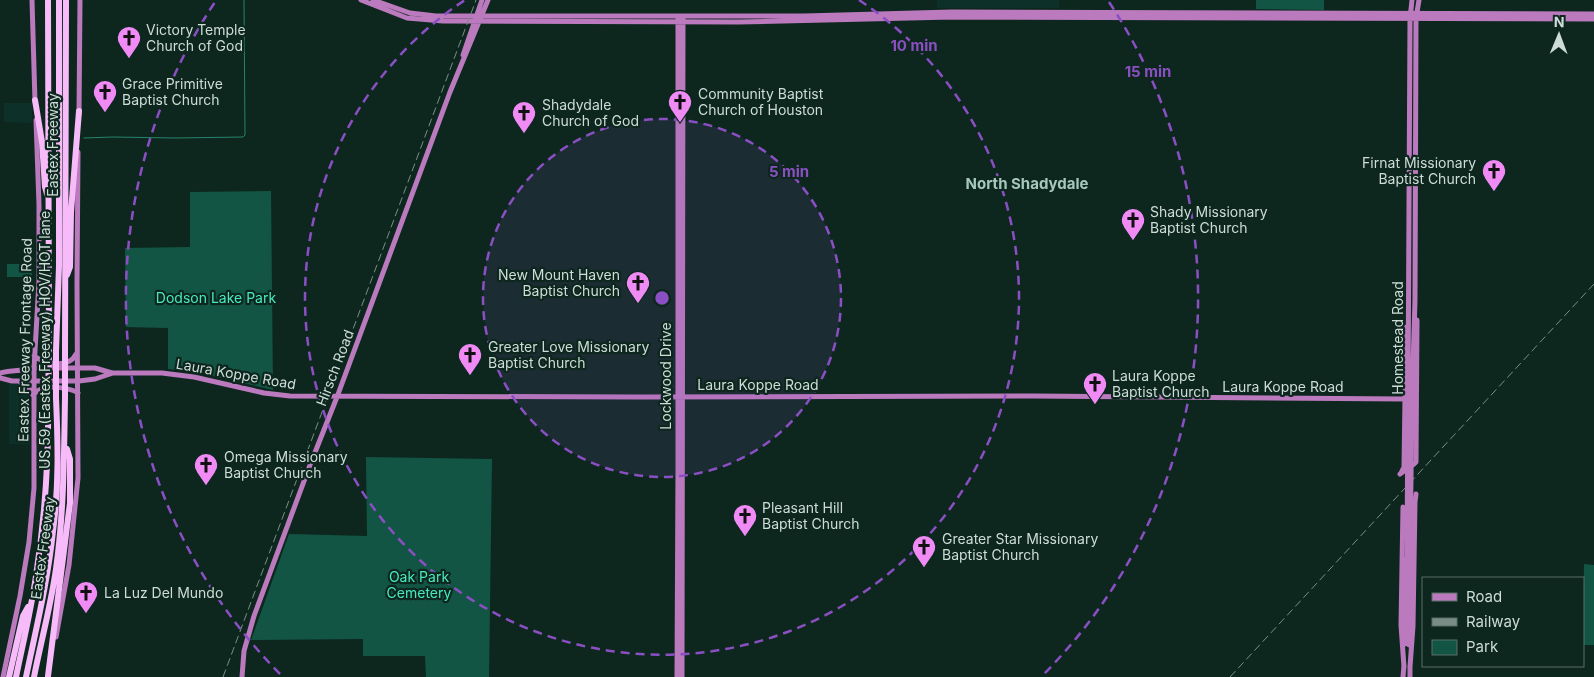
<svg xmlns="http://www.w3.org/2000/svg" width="1594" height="677" font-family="Inter,sans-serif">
	<rect width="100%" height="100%" fill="#0d271f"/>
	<path fill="#0d3128" d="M937,0H1059V8H937Z
		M4,103H32V123L4,122Z
		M9,383L19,384L29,394L30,444H9Z"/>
	<path fill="#135544" d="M1256,0H1324V10L1256,9Z
		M271,191L273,390L200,373L168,369V328L126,327L125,248L190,247V192Z
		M7,264H32V277H7Z
		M366,457L492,459L489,677H426L425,656H363V639L251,640L289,534L367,536Z
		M1584,564L1594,565V645H1583Z"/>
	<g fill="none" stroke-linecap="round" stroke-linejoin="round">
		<path stroke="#27836a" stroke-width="1" d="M84,138L113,137L175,138L243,137L245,135L244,0"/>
		<path stroke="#ba7abd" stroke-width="5" d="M32,0L35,102
			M361,0L407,18L443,21L738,22L952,17L1594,19
			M373,0L410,13L436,16H804L952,12L1594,14
			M463,55L482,0
			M79,114L80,0
			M34,356C45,364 69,369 76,354
			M0,373C12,370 23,371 34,368H95L112,373
			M0,378L12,381H79L95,379L113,373H162L194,377L264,393L290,396L640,397L1033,396L1405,399
			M20,382L27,386L33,395
			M34,394C36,392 38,390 41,389C49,385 71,388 78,393
			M1408,398L1410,19L1412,0
			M1412,398L1415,300L1416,18L1419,0
			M1401,473L1404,467L1406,327
			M1400,474L1414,464L1416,462L1417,320
			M1403,507L1401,625L1404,667
			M56,637L69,565L78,478L77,284L78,152
			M1405,644L1407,558
			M1409,645L1410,558
			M1410,667L1413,626L1415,502L1416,494
			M3,677L20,596L29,542L34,488V368L39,281V205L36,120
			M242,677L244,651L254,616L310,465L337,397L450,92L488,0
			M677,677L678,467V18
			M682,677L683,18
			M1403,677L1404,665
			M1410,677V666"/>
		<path stroke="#f7bbf9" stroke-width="6" d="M48,0L49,352
			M35,100L42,142L45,187L47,194
			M67,275L70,267L71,212L79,111
			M56,351L59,266V0
			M65,351L66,0
			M48,676L70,503V459L67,449
			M9,677L23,616L28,607
			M16,677C23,643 31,610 36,576C45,517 49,458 48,398
			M26,677C36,629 48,580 53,531C59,487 58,443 56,398
			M34,677C41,641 51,605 56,569C64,512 64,455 65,398"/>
		<path stroke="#798d86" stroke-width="1" stroke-dasharray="8 4" stroke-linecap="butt" d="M223,677L476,0
			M1230,677L1594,284"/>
		<path stroke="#ba7abd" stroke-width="5" d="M1407,558L1408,398
			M1410,558L1412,398"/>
		<path stroke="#f7bbf9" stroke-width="6" d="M56,351V398
			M65,351V398
			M48,398L49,352"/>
	</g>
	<circle cx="662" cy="298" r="179" fill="#8b4fc4" fill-opacity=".12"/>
	<g fill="none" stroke="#8b4fc4" stroke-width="2.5" stroke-dasharray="9 6">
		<circle cx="662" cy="298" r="179"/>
		<path d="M859 0A357 357 0 1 1 465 0"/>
		<path d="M280 674A536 536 0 0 1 215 2M1109 2A536 536 0 0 1 1044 674"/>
	</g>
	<defs>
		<g id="church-pin" transform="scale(1.25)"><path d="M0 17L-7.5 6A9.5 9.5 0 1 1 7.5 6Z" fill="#f08bf6" stroke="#0d271f"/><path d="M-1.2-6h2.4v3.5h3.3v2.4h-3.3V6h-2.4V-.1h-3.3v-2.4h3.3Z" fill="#111"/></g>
	</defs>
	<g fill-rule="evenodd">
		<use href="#church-pin" x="129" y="38"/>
		<use href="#church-pin" x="105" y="92"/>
		<use href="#church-pin" x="680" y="102"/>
		<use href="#church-pin" x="524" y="113"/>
		<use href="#church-pin" x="1494" y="171"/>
		<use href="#church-pin" x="1133" y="220"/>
		<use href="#church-pin" x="638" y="283"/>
		<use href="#church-pin" x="470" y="355"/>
		<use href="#church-pin" x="1095" y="384"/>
		<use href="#church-pin" x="206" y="465"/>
		<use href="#church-pin" x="745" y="516"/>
		<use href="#church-pin" x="924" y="547"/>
		<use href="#church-pin" x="86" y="593"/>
	</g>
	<g text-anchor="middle" stroke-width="4.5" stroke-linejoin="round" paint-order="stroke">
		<g font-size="14" fill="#cddcd6" stroke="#0d271f" text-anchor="start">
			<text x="146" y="35">Victory Temple<tspan x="146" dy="16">Church of God</tspan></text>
			<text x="122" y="89">Grace Primitive<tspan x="122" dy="16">Baptist Church</tspan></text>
			<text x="698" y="99">Community Baptist<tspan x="698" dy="16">Church of Houston</tspan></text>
			<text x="542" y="110">Shadydale<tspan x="542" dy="16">Church of God</tspan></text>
			<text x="1476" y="168" text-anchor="end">Firnat Missionary<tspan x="1476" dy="16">Baptist Church</tspan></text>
			<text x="1150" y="217">Shady Missionary<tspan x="1150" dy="16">Baptist Church</tspan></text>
			<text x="620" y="280" text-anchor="end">New Mount Haven<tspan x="620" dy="16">Baptist Church</tspan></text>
			<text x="488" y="352">Greater Love Missionary<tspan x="488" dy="16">Baptist Church</tspan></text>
			<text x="1112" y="381">Laura Koppe<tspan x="1112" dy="16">Baptist Church</tspan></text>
			<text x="224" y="462">Omega Missionary<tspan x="224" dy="16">Baptist Church</tspan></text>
			<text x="762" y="513">Pleasant Hill<tspan x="762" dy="16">Baptist Church</tspan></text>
			<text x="942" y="544">Greater Star Missionary<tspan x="942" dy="16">Baptist Church</tspan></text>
			<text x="104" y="598">La Luz Del Mundo</text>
		</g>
		<g font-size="14" fill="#cddcd6" stroke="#0d271f">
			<text transform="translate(53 145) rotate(-90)" y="5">Eastex Freeway</text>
			<text transform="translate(1398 338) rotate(-90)" y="5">Homestead Road</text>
			<text transform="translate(25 340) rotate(-89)" y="5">Eastex Freeway Frontage Road</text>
			<text transform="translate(45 340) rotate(-90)" y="5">US 59 (Eastex Freeway) HOV/HOT lane</text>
			<text transform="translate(335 368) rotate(-69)" y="5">Hirsch Road</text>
			<text transform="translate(236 374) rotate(10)" y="5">Laura Koppe Road</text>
			<text transform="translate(666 376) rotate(-90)" y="5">Lockwood Drive</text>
			<text x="758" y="390">Laura Koppe Road</text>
			<text x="1283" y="392">Laura Koppe Road</text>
			<text transform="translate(43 548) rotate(-82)" y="5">Eastex Freeway</text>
		</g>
		<g font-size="14" fill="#47eabf" stroke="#0d271f">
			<text x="216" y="303">Dodson Lake Park</text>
			<text x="419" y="582">Oak Park<tspan x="419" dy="16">Cemetery</tspan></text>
		</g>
		<g font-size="15" font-weight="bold" fill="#a8c7bc" stroke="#0d271f">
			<text x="1027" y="189">North Shadydale</text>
		</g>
	</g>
	<circle cx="662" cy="298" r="8" fill="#8b4fc4" stroke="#0d271f" stroke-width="2.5"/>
	<g font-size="15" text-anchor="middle" font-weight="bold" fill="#8b4fc4" stroke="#0d271f" stroke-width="4.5" stroke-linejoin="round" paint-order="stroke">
		<text x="914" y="51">10 min</text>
		<text x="1148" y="77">15 min</text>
		<text x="789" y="177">5 min</text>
	</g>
	<rect x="1422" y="577" width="162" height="90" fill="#0d271f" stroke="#5a6f68"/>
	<rect x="1432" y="593" width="25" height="8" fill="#ba7abd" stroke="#5a6f68"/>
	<text x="1466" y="602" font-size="15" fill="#cddcd6">Road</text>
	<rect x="1432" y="618" width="25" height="8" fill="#798d86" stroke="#5a6f68"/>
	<text x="1466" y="627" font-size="15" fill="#cddcd6">Railway</text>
	<rect x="1432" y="640" width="25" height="15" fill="#135544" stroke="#5a6f68"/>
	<text x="1466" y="652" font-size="15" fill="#cddcd6">Park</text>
	<g transform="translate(1559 35) rotate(1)" stroke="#0d271f" stroke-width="4" paint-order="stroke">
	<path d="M0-4L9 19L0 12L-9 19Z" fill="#cddcd6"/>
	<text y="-8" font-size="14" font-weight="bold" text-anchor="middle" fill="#cddcd6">N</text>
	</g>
</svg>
